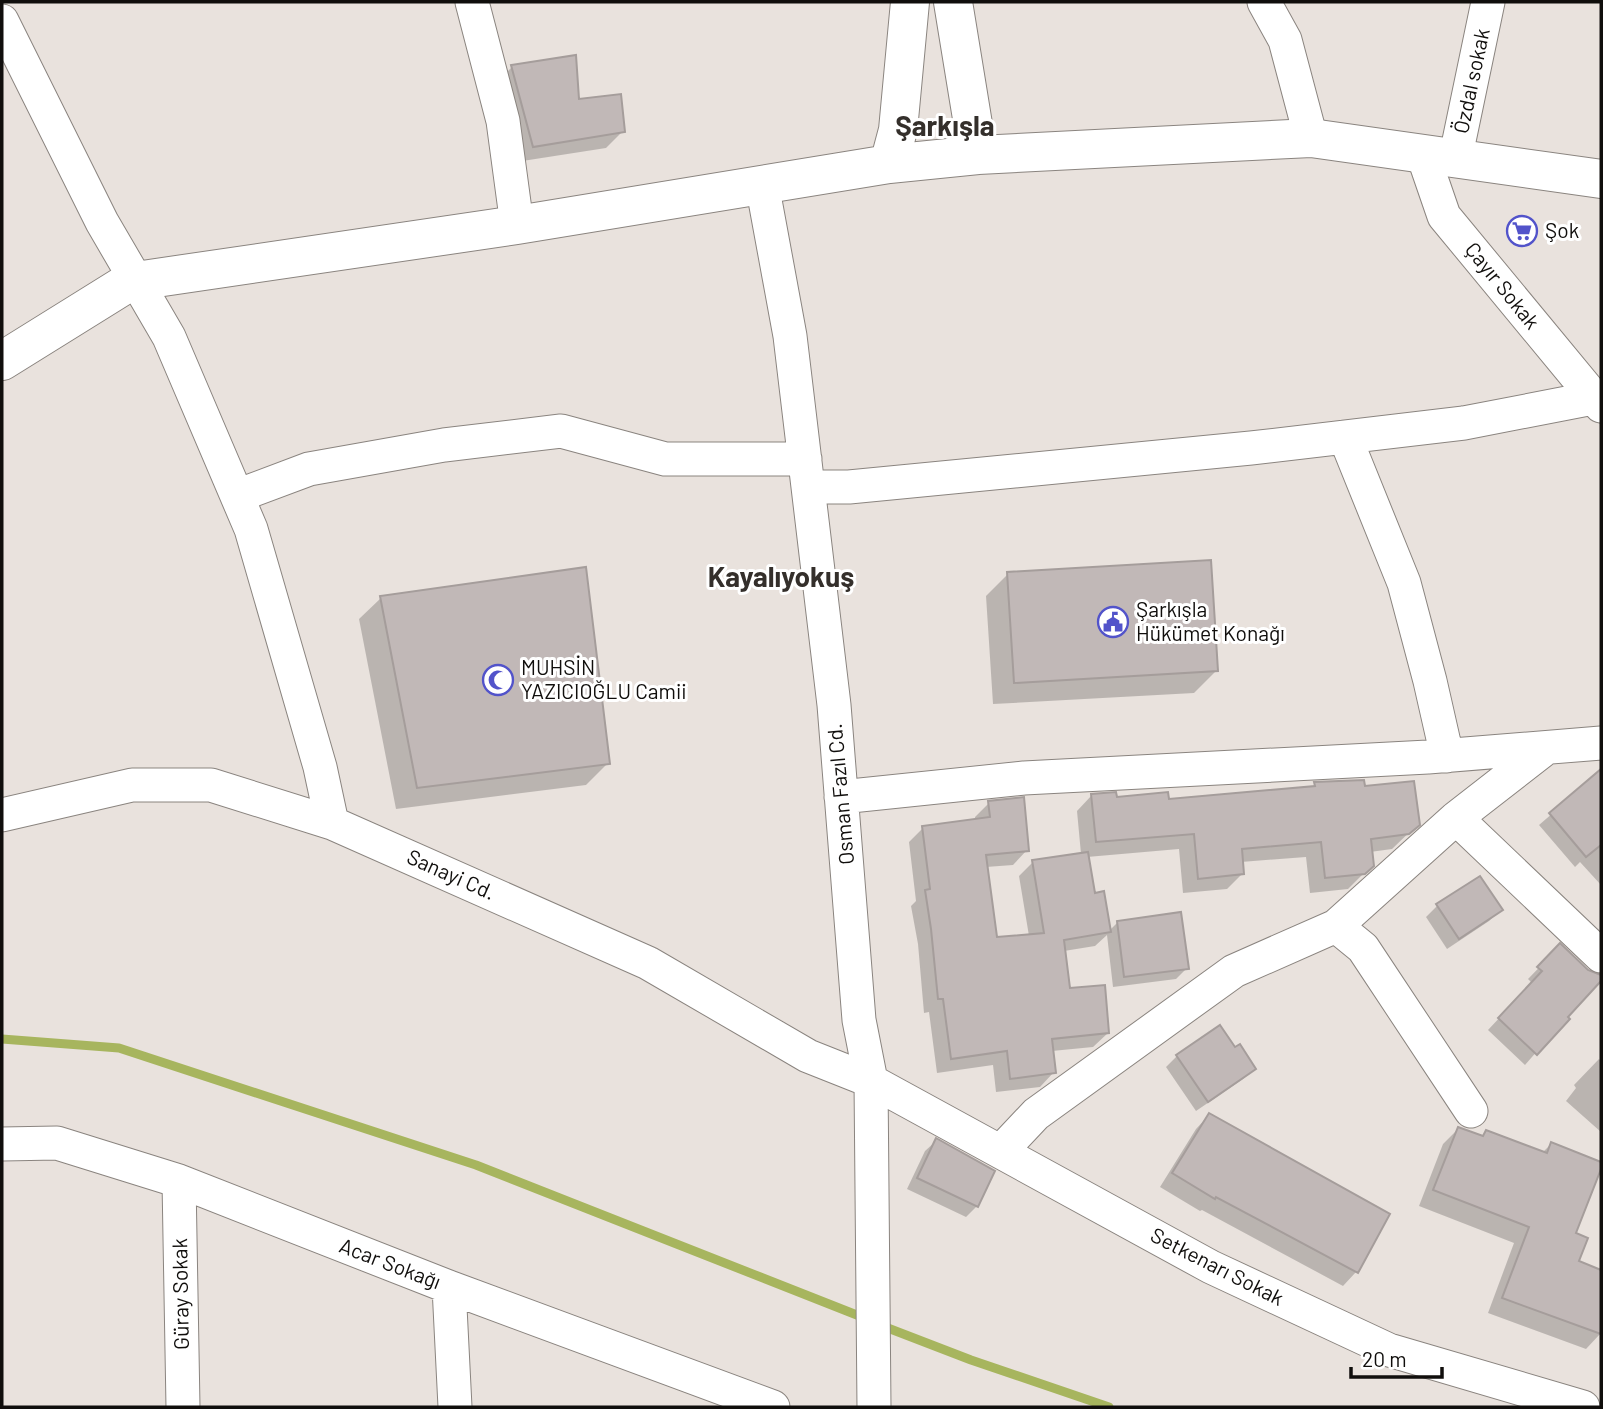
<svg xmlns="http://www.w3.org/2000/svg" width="1603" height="1409" font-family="Barlow,sans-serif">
	<rect width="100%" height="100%" fill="#e9e2dd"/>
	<path fill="#0003" d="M512,67L578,101L623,131L606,148L516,162L495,84Z
		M1008,574L1216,671L1194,693L993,704L986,596Z
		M381,598L608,763L586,785L396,809L359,619Z
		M1598,774L1601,778V885L1580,862L1575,867L1539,825Z
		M1315,784L1363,788L1418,824L1392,849L1370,852L1372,865L1348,889L1310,893L1306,857L1241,862L1242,874L1227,889L1183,893L1179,849L1087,857L1094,895L1109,931L1117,923L1187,968L1176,979L1113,987L1107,935L1095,946L1064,951L1068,990L1108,1033L1093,1047L1052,1051L1054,1072L1040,1087L996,1092L993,1065L937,1073L929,1012L924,1013L918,944L911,906L916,901L909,842L923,828L975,821V817L989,803L1027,850L1013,865L986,867L996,939L1029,936L1019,876L1033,862L1081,854L1077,811L1092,795L1167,801L1311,788Z
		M1479,878L1500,910L1489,921L1447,949L1426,917L1437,906Z
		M1560,946L1587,972L1601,976V978L1525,1065L1488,1030L1532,983L1528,979Z
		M1235,1049L1254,1068L1243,1079L1196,1111L1166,1067L1177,1056Z
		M1599,1059L1601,1061V1132L1566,1101L1576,1088L1574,1085Z
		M1209,1115L1356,1272L1343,1286L1202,1210L1200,1211L1160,1187L1196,1129Z
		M1458,1129L1481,1137L1487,1132L1542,1153L1551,1144L1573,1234L1577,1263L1601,1272V1333L1586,1349L1488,1313L1514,1243L1419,1206L1443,1144Z
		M936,1141L977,1206L966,1217L907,1189L925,1151Z"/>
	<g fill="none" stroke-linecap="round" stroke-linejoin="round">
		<path stroke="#a7b55e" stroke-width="9" d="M2,1039L119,1048L476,1165L867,1319
			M880,1325L971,1360L1109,1407"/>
	</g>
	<path fill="#c1b8b7" stroke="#a59d9b" stroke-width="2" d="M576,55L579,99L621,94L625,132L533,147L511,65Z
		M1211,560L1218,671L1014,683L1007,572Z
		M586,567L610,764L417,788L380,596Z
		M1601,769V845L1586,857L1549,813Z
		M1364,780L1365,786L1414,781L1420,825L1409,834L1371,839L1374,866L1365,874L1325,878L1321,842L1242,849L1244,874L1198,879L1194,834L1096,842L1091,794L1116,792L1117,797L1168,792L1169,799L1315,786L1314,782Z
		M1024,797L1029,851L986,855L997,937L1044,933L1032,860L1088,852L1095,893L1104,891L1111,932L1064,940L1070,988L1105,985L1109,1033L1052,1039L1056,1073L1010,1079L1007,1051L951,1059L943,999H938L931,929L925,890L930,889L922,826L990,817L988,801Z
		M1480,876L1503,910L1459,939L1436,904Z
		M1181,912L1189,969L1124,977L1117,921Z
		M1560,943L1588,970L1601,975V981L1568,1017L1570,1019L1537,1055L1498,1018L1542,971L1537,967Z
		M1220,1025L1235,1047L1240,1044L1256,1069L1208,1102L1176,1055Z
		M1209,1113L1390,1214L1358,1273L1216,1197L1215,1199L1172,1173Z
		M1458,1127L1483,1136L1486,1130L1547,1153L1551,1142L1601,1162V1169L1576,1233L1588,1238L1579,1261L1601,1270V1334L1502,1298L1529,1227L1433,1190Z
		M936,1138L995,1171L978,1207L917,1178Z"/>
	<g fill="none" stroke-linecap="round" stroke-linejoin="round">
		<g stroke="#8a847f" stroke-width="35">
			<path id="minor" d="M472,2L503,121L517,225
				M1264,2L1285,40L1311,138
				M2,21L102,222L169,337L251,529L320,767L332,823
				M1423,155L1444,216L1601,406
				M1455,160L1488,2
				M762,184L790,336L834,705L859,1020L871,1081L874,1407
				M1345,437L1404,583L1430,681L1447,756
				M808,487H849L1251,448L1464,423L1593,398
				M237,496L309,469L444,445L561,431L665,459H805
				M841,797L1024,778L1428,757L1601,743
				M2,815L132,785H211L332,823L648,963L808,1056L871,1081L1211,1267L1389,1350L1583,1407
				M1456,818L1601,956
				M1336,926L1363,948L1471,1111
				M2,1144L57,1143L179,1181L449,1287L773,1407
				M1002,1150L1036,1114L1234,971L1336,926L1456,818L1546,748
				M179,1181L183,1407
				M449,1287L455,1407"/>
		</g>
		<g stroke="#8a847f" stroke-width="40">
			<path id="major" d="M953,2L978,155
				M889,164L898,130L910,2
				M2,361L129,282L517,225L889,164L978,155L1311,138L1601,179"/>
		</g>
		<use href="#minor" stroke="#fff" stroke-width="33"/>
		<use href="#major" stroke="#fff" stroke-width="38"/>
	</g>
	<defs>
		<g id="supermarket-ring" transform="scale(1.575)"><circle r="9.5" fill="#fff" stroke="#5253ca" stroke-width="1.5"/><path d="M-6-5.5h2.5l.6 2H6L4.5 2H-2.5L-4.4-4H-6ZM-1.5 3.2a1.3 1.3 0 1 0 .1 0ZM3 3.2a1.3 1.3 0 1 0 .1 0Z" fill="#5253ca"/></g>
		<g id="civic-ring" transform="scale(1.575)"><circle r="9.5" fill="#fff" stroke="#5253ca" stroke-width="1.5"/><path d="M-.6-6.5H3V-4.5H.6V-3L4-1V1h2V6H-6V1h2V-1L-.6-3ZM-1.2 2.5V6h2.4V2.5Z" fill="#5253ca"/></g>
		<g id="mosque-ring" transform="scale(1.575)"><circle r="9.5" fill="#fff" stroke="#5253ca" stroke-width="1.5"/><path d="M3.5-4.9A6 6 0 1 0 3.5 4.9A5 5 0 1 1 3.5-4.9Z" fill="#5253ca"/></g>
	</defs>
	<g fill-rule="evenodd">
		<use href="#supermarket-ring" x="1522" y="231"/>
		<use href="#civic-ring" x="1113" y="622"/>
		<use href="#mosque-ring" x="498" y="680"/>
	</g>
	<g text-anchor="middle" stroke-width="6" stroke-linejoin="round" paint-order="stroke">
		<g font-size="21" fill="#100e0c" stroke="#fff">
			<text transform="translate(1472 81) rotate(-78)" y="7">Özdal sokak</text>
			<text transform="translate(1502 286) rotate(51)" y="7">Çayır Sokak</text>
			<text transform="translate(841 794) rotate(-95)" y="7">Osman Fazıl Cd.</text>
			<text transform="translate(451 875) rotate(24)" y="7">Sanayi Cd.</text>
			<text transform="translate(390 1264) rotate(21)" y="7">Acar Sokağı</text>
			<text transform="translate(1217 1267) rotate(27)" y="7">Setkenarı Sokak</text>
			<text transform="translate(181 1294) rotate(-91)" y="7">Güray Sokak</text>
		</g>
		<g font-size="21" fill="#100e0c" stroke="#fff" text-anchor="start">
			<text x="1545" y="238">Şok</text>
			<text x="1136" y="617">Şarkışla<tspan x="1136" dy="24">Hükümet Konağı</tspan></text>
			<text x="521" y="675">MUHSİN<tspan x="521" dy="24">YAZICIOĞLU Camii</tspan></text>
		</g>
		<g font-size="28" font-weight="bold" fill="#342f2b" stroke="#fff">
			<text x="945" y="136">Şarkışla</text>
			<text x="781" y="587">Kayalıyokuş</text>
		</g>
	</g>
	<rect width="1603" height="1409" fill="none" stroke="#100e0c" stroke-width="7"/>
	<path d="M1351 1367v10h91v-10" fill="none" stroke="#100e0c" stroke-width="3.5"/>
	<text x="1362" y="1367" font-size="21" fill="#100e0c" stroke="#ffffff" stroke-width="5" paint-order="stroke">20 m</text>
</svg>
